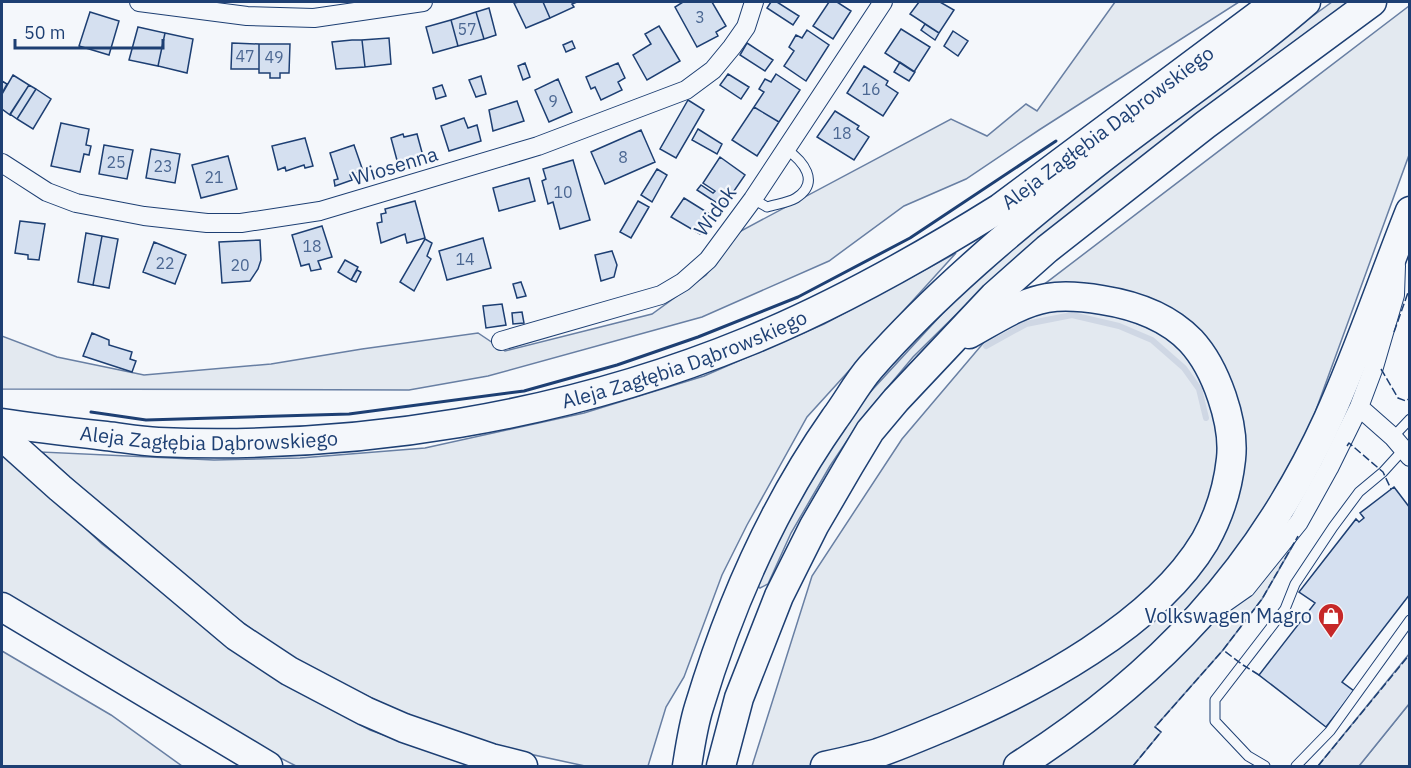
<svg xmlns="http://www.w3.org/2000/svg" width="1411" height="768" font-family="'IBM Plex Sans',sans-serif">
	<rect width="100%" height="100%" fill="#f4f7fb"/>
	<path fill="#e3e9f0" stroke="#687fa3" stroke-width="1.5" d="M1115,2H1239L1039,130L966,179L904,206L829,261L702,317L488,376L409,390L2,389V336L57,357L144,375L271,364L362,349L478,333L505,351L652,314L706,275L739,232L951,119L987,136L1026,104L1037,111Z
		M1332,2H1352L1199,115L1047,231L986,285L913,357L863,417L830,466L791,533L768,584L760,588L757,585L794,506L862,401L953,302L1041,222L1220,83Z
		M1409,6V155L1312,421L1303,528L1262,599L1223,650L1155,727L1161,732L1133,766H752L812,576L902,439L1013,308Z
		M956,253L807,417L747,525L722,575L684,677L666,707L648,766H585L497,747L425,724L297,662L220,606L95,500L42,452L214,460L300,458L425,448L584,413L704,376L824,324Z
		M2,450L102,544L202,622L332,709L370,730L471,766H296L242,738L2,596Z
		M2,651L111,715L182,766H2Z
		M1409,704V766H1359Z"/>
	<path fill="#e3e8f0" stroke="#687fa3" stroke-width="1.5" d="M1409,654V704L1359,766H1318Z"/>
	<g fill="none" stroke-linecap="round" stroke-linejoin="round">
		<path stroke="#cfd7e4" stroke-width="6" d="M986,346L1026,324L1072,315L1119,326L1152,340L1184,368L1199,389L1206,418"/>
	</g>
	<path fill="#d5e0f0" stroke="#1d3f73" stroke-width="1.5" d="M519,2H543L550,18L526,28L514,3Z
		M543,2H577L572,4L574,7L550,18Z
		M683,2H712L726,26L716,32L718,36L697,47L675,7Z
		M771,2H777L799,16L793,25L767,8Z
		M829,2H837L851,11L833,39L813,26Z
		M919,2H940L954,10L939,33L910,14Z
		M489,8L496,35L484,39L476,12Z
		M90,12L119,21L109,55L79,46Z
		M476,12L484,39L458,46L451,20Z
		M451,20L458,46L433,53L426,27Z
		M925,24L939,33L935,40L921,30Z
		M659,26L680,61L647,80L633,55L651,44L645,34Z
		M138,27L165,33L158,66L129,60Z
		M901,29L930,47L914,72L885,53Z
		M807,30L829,45L806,81L784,66L794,51L789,47L796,35L802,38Z
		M953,31L968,41L958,56L944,46Z
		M165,33L193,39L187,73L158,66Z
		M389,38L391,64L365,67L362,40Z
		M352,40H362L365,67L336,69L332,42Z
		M572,41L575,48L566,52L563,45Z
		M232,43L259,44V69H231Z
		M747,43L773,60L765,71L740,55Z
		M259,44H290L289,73H280V78H270V73H259Z
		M900,62L915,72L909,81L894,72Z
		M525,63L530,77L523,80L518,66Z
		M618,63L625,78L618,82L622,90L601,100L595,87L591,89L586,77Z
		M864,66L888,81L886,85L898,93L883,116L847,93Z
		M728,74L749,87L741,99L720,85Z
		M776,74L800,90L779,122L754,107L764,92L759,89L765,79L771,82Z
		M13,75L29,85L10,115L2,109V94Z
		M481,76L486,94L476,97L469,80Z
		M558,79L572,112L549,122L535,90Z
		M2,81L7,84L2,93Z
		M29,85L36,89L17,119L10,114Z
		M442,85L446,96L436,99L433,88Z
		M36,89L51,99L33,129L17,119Z
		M688,100L704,110L676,158L660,149Z
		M517,101L524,121L493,131L489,110Z
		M754,107L779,122L757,156L732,140Z
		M835,111L859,126L857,129L869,137L854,160L817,137Z
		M464,118L468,128L477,125L481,141L449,151L441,126Z
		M61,123L89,129L86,145L91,146L89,155L84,154L80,172L51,166Z
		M698,129L722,144L717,154L692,140Z
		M641,130L655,162L605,184L591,152Z
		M403,134L404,137L417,134L423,156L398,164L391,138Z
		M305,138L313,166L305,168L304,165L286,171L285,167L278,170L272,146Z
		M104,145L133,150L127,179L99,174Z
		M354,145L363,171L350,175L352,180L335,186L334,180L338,179L330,153Z
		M151,149L180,154L175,183L146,178Z
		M228,156L237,189L201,198L192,165Z
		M720,157L745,175L723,207L697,190L701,185L713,193L715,191L703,183Z
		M573,160L590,220L560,229L553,202L548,204L542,181L546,179L543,169Z
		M657,169L667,175L652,202L641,195Z
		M529,178L535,201L499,211L493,188Z
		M684,198L713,216L700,234L671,217Z
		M415,201L425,238L407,243L405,234L381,243L377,223L382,222L381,214L386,213L385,209Z
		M638,201L649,207L631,238L620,232Z
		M20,221L45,224L39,260L28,259V255L15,253Z
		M322,226L332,257L318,261L321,269L311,271L309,264L301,266L292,235Z
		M86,233L102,236L93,285L78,282Z
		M102,236L118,239L109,288L93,285Z
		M483,238L491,268L447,280L439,251Z
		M425,239L432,243L427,256L431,259L414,291L400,282Z
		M260,240L261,260L258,269L250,281L222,283L219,242Z
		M154,242L186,255L175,284L143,272Z
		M612,251L617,265L614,277L601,281L595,255Z
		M345,260L358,267L351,280L338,272Z
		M357,270L361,272L356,282L351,280Z
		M521,282L526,296L517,298L513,284Z
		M502,304L506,325L486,328L483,306Z
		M522,312L524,323L513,324L512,313Z
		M92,333L109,340V345L132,352L130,359L136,361L132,372L83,356Z
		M1394,487L1410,508V594L1342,682L1354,691L1326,727L1259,675L1315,603L1299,592L1356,519L1359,522L1364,518L1360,513Z"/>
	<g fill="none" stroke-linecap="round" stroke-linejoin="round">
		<g stroke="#1d3f73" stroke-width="11">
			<path id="lane" d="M753,199L767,207C776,204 788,203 796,198C821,182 803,161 786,149
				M1393,437L1410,419
				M1265,766L1248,756L1215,721V700L1285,609L1295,584L1333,527L1359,492L1383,472L1403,450
				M1296,766L1330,731L1410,620"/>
		</g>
		<g stroke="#1d3f73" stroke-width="20">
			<path id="street" d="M139,2L247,16L314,18L423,2
				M2,163L47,192L76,203L144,216L207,223H241L320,211L538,146L686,90L713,70L732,47L746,27L754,2
				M501,341L661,295L683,282L708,260L753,199L883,2
				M1359,407L1393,437L1410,457
				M1216,609L1246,588L1299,522L1329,468L1359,407L1374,367L1395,295L1396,266"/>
		</g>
		<g stroke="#1d3f73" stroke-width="31">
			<g id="primary">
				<path id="s1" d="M2,423C36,428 71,432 106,436C123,438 141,441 158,442C358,450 564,417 749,341C837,305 920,258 1000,208L1276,2"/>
				<path d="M2,436L60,488L236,636L289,671L365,711L404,728L491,758L523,766"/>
				<path d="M2,607L268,766"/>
				<path d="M687,766C690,747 693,726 699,707C730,604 773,506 835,418C847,402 857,383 870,368C936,293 1014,228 1092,166C1163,110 1238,61 1306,2"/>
				<path d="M721,766L739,698L779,596L814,526L849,466L870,431L896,400L994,296L1047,249L1205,125L1372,2"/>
				<path d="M825,766C843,762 861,758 878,753C901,745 924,735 946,726C1034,689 1155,625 1205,541C1219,516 1228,487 1231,459C1235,423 1216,368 1191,341C1168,317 1134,305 1102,300C1084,297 1065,295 1047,298C1019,303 993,321 969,334"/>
				<path d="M1018,766C1157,678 1259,570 1328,419C1359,351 1382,281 1410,211"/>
			</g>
		</g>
		<use href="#lane" stroke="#f4f7fb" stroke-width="9"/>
		<use href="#street" stroke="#f4f7fb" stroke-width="18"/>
		<use href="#primary" stroke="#f4f7fb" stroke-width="28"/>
		<path stroke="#1d3f73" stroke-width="1.5" stroke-dasharray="8 3" stroke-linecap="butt" d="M239,2H293
			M1394,332L1410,287
			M1381,369L1398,398L1406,401L1410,398
			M1347,446L1349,443L1383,472L1391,489
			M1259,675L1243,665L1223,650L1262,599L1298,536
			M1133,766L1161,732L1155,727L1223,650
			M1318,766L1410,654"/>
		<path stroke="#1d3f73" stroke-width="3" d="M91,412L146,420L349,414L524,391L617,365L698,337L798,297L910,238L1056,141"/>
	</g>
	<defs>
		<g id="shop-pin" transform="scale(1.35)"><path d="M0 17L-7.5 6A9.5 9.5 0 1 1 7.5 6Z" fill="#c62828" stroke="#f4f7fb"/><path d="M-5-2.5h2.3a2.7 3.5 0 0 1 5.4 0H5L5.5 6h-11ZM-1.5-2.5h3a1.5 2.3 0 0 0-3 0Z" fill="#fff"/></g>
	</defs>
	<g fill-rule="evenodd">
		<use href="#shop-pin" x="1331" y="616"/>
	</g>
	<g text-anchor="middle" stroke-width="4.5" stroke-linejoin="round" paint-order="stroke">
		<g font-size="16" fill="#4b6792">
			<text x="700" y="23">3</text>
			<text x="467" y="35">57</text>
			<text x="245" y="62">47</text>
			<text x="274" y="63">49</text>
			<text x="871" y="95">16</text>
			<text x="553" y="107">9</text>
			<text x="842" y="139">18</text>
			<text x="623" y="163">8</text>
			<text x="116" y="168">25</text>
			<text x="163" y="172">23</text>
			<text x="214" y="183">21</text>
			<text x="563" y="198">10</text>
			<text x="312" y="252">18</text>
			<text x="465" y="265">14</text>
			<text x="165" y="269">22</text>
			<text x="240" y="271">20</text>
		</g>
		<g font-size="20" fill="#1d3f73" stroke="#f4f7fb">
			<text dy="7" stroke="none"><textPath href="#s1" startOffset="1180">Aleja Zagłębia Dąbrowskiego</textPath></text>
			<text transform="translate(395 166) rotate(-17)" y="7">Wiosenna</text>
			<text transform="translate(715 211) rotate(-54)" y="7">Widok</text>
			<text dy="7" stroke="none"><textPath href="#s1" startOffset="694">Aleja Zagłębia Dąbrowskiego</textPath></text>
			<text dy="7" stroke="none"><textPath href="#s1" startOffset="208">Aleja Zagłębia Dąbrowskiego</textPath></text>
		</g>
		<g font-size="20" fill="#1d3f73" stroke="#f4f7fb" text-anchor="end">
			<text x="1312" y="623">Volkswagen Magro</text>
		</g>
	</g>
	<rect width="1411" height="768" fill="none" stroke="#1d3f73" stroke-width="6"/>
	<path d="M15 39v9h148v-9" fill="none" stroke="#1d3f73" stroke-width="3"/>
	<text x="24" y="39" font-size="18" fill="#1d3f73" stroke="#f4f7fb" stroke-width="4.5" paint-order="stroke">50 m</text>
</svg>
